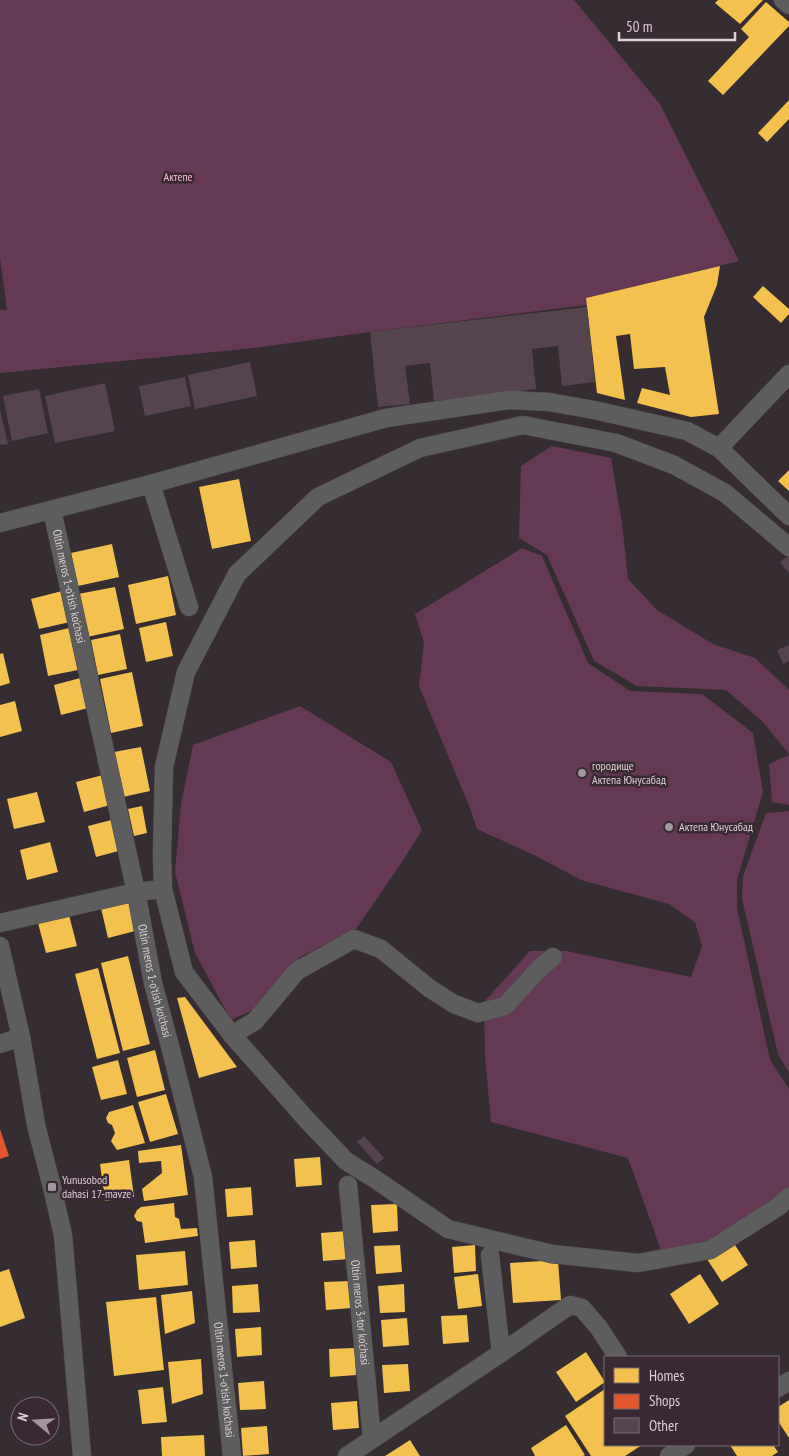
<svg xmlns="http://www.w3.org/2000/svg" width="789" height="1456" font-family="'PT Sans Narrow',sans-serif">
	<rect width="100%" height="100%" fill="#362d32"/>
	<path fill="#653953" d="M0,0H574L660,104L739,261L586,298L587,305L370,332L254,348L0,373V310H7L0,258Z
		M552,446L611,458L622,523L628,579L657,610L713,644L755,658L789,690V754L763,722L726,690L637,686L594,661L547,555L519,538L521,466Z
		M522,548L542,556L588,663L630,691L702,694L753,733L763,792L737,880V908L770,1060L789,1089V1188L750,1216L712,1240L662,1253L628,1158L491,1122L485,1056L484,1002L530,951H566L691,977L702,946L695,922L669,904L581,880L536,856L477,829L470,808L419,686L424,643L415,614Z
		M300,706L391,762L422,830L402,862L356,929L300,957L253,1010L231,1020L195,953L175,872L181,804L193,745Z
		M789,755V805L772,802L769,764Z
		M789,811V1073L778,1054L742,899L743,876L766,813Z"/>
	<path fill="#f2c14e" d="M718,0H763L740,24L715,3Z
		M766,2L789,22V26L723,95L708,81L749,37L741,29Z
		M789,100V119L767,142L758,133Z
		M720,266L717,285L704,317L719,414L691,417L637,403L642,388L670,395L665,367L634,369L630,334L616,336L625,400L597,393L586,298Z
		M763,286L789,309V314L781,323L753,297Z
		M789,470V491L778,481Z
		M239,479L251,541L212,549L199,487Z
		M112,544L119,577L78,586L71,553Z
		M168,576L176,615L136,624L128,585Z
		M115,587L124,629L87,637L78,594Z
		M62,591L70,622L39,629L31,599Z
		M166,622L173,656L146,662L139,628Z
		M69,628L78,670L48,676L40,635Z
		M120,634L127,669L98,675L91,640Z
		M3,653L10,683L0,686V654Z
		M132,672L143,726L111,733L100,679Z
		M84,677L92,707L61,715L54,685Z
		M15,701L22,731L0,737V705Z
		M141,747L150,791L123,797L114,752Z
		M107,774L114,804L84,812L76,782Z
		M37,792L45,822L14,829L7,799Z
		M142,806L147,833L134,836L128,809Z
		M119,818L126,849L96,857L88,826Z
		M50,842L58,872L27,880L20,850Z
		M131,900L139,930L108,938L101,908Z
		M69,915L77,946L46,953L38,923Z
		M128,956L150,1044L123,1051L101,963Z
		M98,968L120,1053L97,1059L75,974Z
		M185,997L237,1067L199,1078L177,998Z
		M155,1050L165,1090L137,1097L127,1058Z
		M118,1060L127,1094L101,1100L92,1067Z
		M166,1094L178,1134L150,1142L138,1102Z
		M133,1105L145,1143L117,1150L111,1141L115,1133L112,1125L108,1123L106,1118L109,1112Z
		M181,1145L188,1195L144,1201L142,1189L162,1173L161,1161L139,1163L138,1151Z
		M320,1157L322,1185L296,1187L294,1159Z
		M129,1160L134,1197L105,1201L100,1164Z
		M251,1187L253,1215L227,1217L225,1189Z
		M174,1203L175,1217L179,1219L181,1229L197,1228L198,1236L145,1243L142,1222L137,1221L134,1216L137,1210L141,1207Z
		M397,1204L398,1231L373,1233L371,1205Z
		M347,1231L349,1259L323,1261L321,1233Z
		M255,1240L257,1267L231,1269L229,1242Z
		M733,1242L748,1265L722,1282L707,1259Z
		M400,1245L402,1272L376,1274L374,1246Z
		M475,1245L476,1271L454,1273L452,1247Z
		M185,1251L188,1285L139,1290L136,1255Z
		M558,1260L561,1300L513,1303L510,1263Z
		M9,1269L25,1318L0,1327V1272Z
		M478,1274L482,1306L458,1309L454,1277Z
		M700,1274L719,1304L689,1324L670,1294Z
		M350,1281L352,1308L326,1310L324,1282Z
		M258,1284L260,1312L233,1313L232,1286Z
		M404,1284L405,1312L380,1313L378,1286Z
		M192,1291L195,1323L165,1334L161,1295Z
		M156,1297L164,1370L114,1376L106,1302Z
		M467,1315L469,1342L443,1344L441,1316Z
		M407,1318L409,1345L383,1347L381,1320Z
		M261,1327L262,1355L237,1357L235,1329Z
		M355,1348L356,1375L330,1377L329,1349Z
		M586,1352L605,1382L576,1402L556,1372Z
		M201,1359L203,1394L172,1404L168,1362Z
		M408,1364L410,1391L384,1393L382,1365Z
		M264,1381L266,1409L240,1410L238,1383Z
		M163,1387L167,1422L142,1424L138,1390Z
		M605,1389V1445H642L625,1456H591L565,1416Z
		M789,1400V1438L778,1421V1407Z
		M357,1401L359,1428L333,1430L331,1403Z
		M566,1425L585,1455L583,1456H535L531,1448Z
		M267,1426L269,1454L243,1456L241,1428Z
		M204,1435L205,1456H162L161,1437Z
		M410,1440L420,1456H385Z
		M730,1445H773L778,1452L772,1456H737Z"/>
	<path fill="#e4572e" d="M0,1129L9,1156L0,1159Z"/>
	<path fill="#55444e" d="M587,307L595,382L562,386L558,346L532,349L536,389L434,401L430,363L405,366L410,404L378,407L370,332Z
		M250,362L257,396L195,409L188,375Z
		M185,377L191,406L145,416L139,386Z
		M105,383L115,431L55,443L45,396Z
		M39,389L48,433L12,441L3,396Z
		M0,410L8,444L0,445Z
		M789,555V573L780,562Z
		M789,645V661L783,664L777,650Z
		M364,1136L384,1158L377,1164L357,1142Z"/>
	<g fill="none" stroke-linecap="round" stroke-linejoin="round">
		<g stroke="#534b4f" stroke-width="19">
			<g id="minor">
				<path d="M783,0L789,5"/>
				<path d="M719,448L789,374"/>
				<path d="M151,484L189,607"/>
				<path id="s1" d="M52,510L136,892L153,983L170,1046L203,1177L232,1456"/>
				<path d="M0,523L151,484L386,418L509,400L549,402L594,410L687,431L719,448L789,516"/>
				<path d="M789,547L725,493L674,465L616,443L523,425L420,448L318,497L237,574L186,672L164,767L162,854L163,889L184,972L232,1035L307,1120L346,1161L375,1179L448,1229L552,1254L638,1263L710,1250L778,1207L789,1197"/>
				<path d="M0,923L136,892L163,889"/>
				<path d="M0,946L21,1037L36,1125L52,1187L63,1235L82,1456"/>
				<path d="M232,1035L255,1021L297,971L354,939L381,949L429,988L454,1004L478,1013L505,1006L537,971L553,957"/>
				<path d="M0,1044L21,1037"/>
				<path id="s2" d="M348,1185L372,1439"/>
				<path d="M501,1353L570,1305L582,1308L599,1328L618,1357"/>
				<path d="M778,1388L789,1381"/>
				<path d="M347,1456L501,1353L490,1255"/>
				<path d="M669,1456L686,1445"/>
			</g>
		</g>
		<use href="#minor" stroke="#5d5d5d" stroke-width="18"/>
	</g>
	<g fill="#a1979c" stroke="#3a2932" stroke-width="2">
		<circle cx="582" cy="773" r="5"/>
		<circle cx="669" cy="827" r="5"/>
		<rect x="47" y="1182" width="10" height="10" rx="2.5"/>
	</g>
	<g text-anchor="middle" stroke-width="5" stroke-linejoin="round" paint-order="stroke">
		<g font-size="12" fill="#f8bbdc" stroke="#3a2932">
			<text x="178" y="181">Актепе</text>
		</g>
		<g font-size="12" fill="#dbd0d5" stroke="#3a2932">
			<text dy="4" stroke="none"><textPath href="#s1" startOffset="78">Oltin meros 1-o'tish ko'chasi</textPath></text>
			<text dy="4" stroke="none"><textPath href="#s1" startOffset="482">Oltin meros 1-o'tish ko'chasi</textPath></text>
			<text dy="4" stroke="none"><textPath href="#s2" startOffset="128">Oltin meros 3-tor ko'chasi</textPath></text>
			<text dy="4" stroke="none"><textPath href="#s1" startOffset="888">Oltin meros 1-o'tish ko'chasi</textPath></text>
		</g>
		<g font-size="12" fill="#dbd0d5" stroke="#3a2932" text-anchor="start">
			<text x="592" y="770">городище<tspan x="592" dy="14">Актепа Юнусабад</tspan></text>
			<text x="679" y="831">Актепа Юнусабад</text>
			<text x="62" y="1184">Yunusobod<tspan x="62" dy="14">dahasi 17-mavze</tspan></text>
		</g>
	</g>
	<rect x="604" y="1356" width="175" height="90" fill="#3a2932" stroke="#7a6c73"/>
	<rect x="614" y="1368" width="25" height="15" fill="#f2c14e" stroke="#7a6c73"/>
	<text x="649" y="1381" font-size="15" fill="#dbd0d5">Homes</text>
	<rect x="614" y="1394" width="25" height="15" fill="#e4572e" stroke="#7a6c73"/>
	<text x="649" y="1406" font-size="15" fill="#dbd0d5">Shops</text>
	<rect x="614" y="1418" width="25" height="15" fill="#55444e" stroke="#7a6c73"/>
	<text x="649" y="1431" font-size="15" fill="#dbd0d5">Other</text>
	<g transform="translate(35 1421) rotate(288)"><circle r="24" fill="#3a2932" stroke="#7a6c73"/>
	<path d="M0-4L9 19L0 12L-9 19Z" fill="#a1979c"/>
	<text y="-8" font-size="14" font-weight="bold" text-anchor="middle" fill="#dbd0d5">N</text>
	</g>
	<path d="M619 32v8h116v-8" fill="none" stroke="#dbd0d5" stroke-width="2.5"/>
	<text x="626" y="32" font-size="15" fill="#dbd0d5" stroke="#3a2932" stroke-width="4" paint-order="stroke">50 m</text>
</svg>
